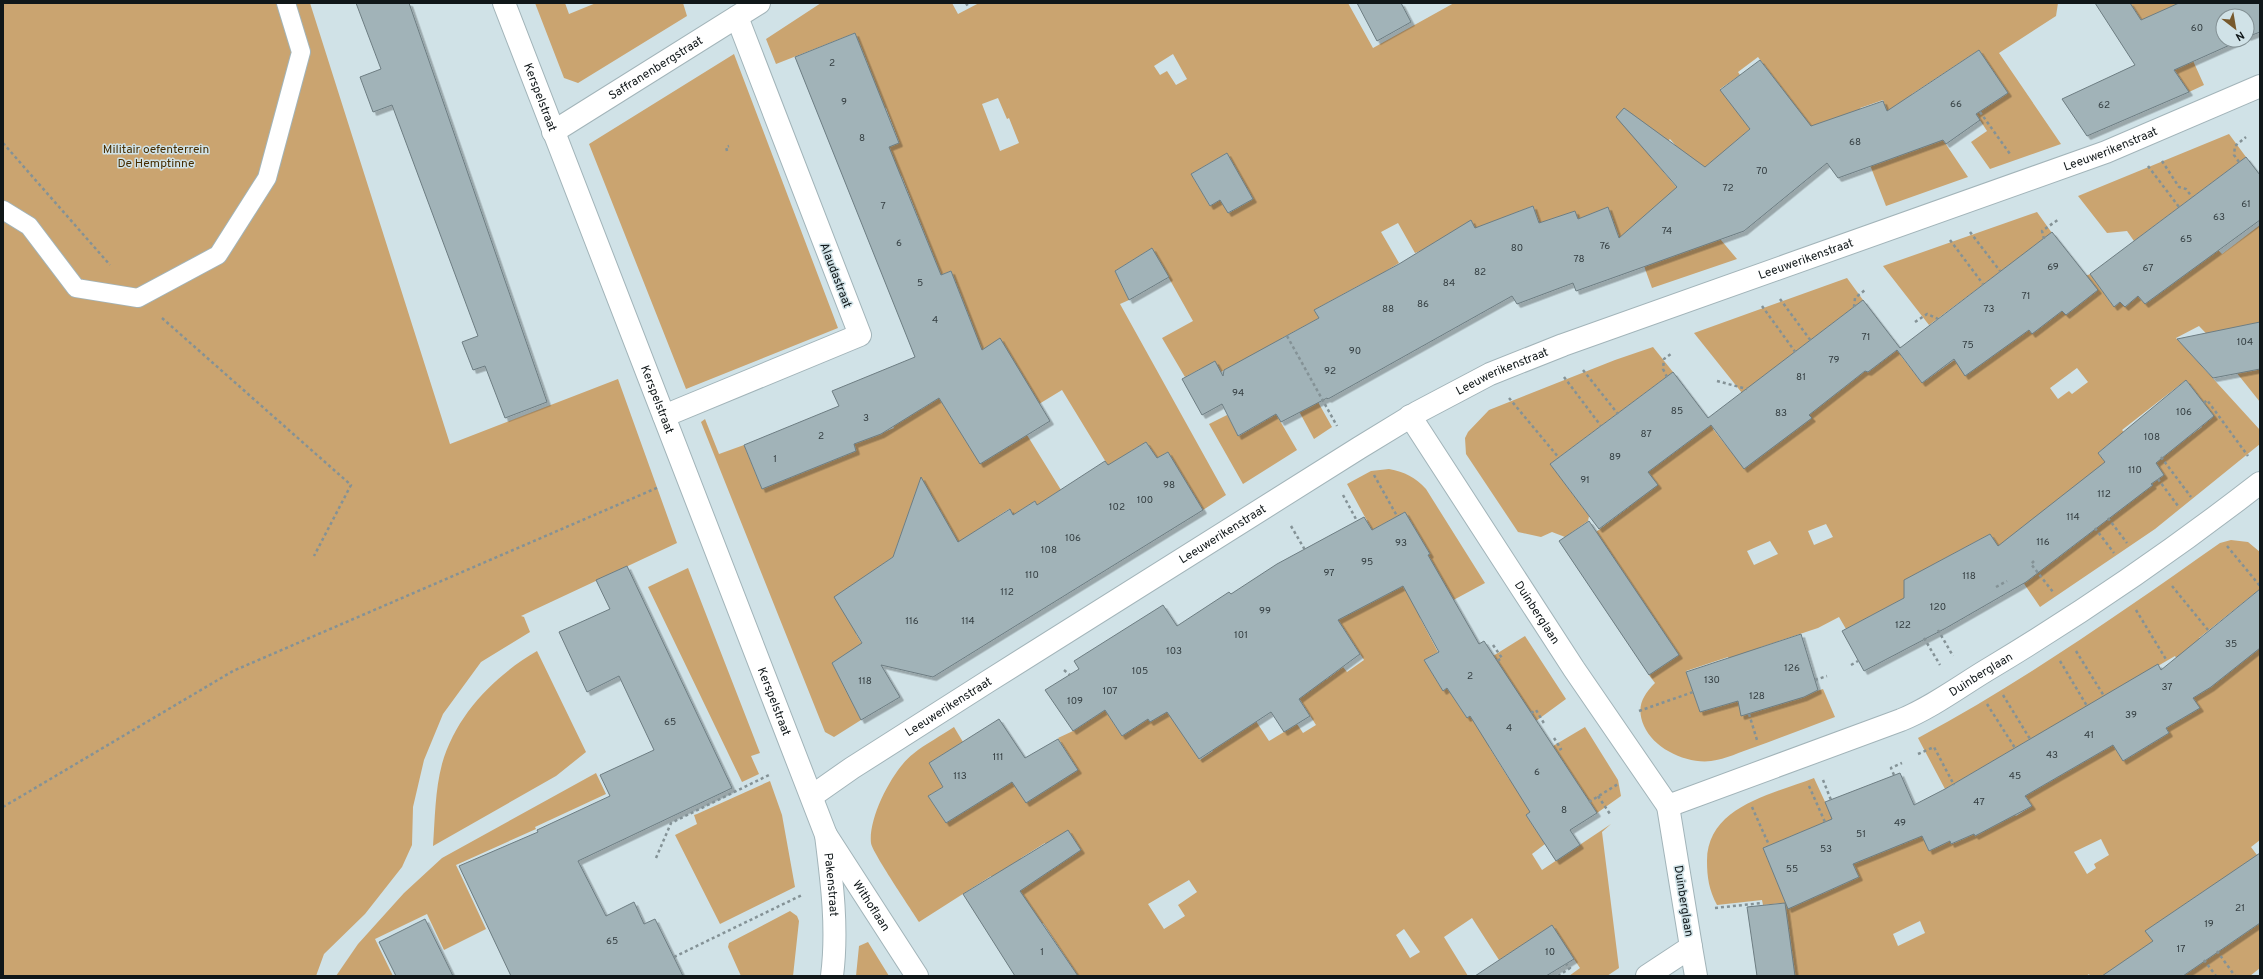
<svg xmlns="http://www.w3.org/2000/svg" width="2263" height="979" font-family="Overpass,sans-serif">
	<defs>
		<filter id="shadow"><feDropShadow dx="3.5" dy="3.5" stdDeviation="0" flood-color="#0004"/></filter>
	</defs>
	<rect width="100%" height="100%" fill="#d0e2e7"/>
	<path fill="#caa470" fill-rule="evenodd" d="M3,3H310L450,444L618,379L677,543L521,616L524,617L530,632L481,662L443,714L424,760L413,807L412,845L402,867L365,914L324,954L316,976H3Z
		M535,3H565L569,14L596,3H683L687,16L578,83L564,78Z
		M821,3H952L958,14L979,3H1348L1373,48L1454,3H2058L2056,16L1999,53L2061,144L1990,169L1971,142L1987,131L1976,114L2008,93L1979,50L1912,94L1968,177L1886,206L1870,165L1902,154L1883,100L1860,108L1861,110L1803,129L1784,91L1758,57L1738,72L1740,75L1720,89L1750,129L1700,173L1670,139L1650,156L1737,259L1652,288L1644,266L1632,271L1608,208L1578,219L1575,211L1540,224L1533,206L1415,253L1398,223L1381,232L1399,263L1386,271L1372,289L1367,281L1314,310L1319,318L1282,338L1332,427L1314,439L1268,354L1245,359L1208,379L1202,368L1185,377L1162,338L1193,321L1152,248L1115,271L1129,300L1120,304L1226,495L1203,510L1168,452L1157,458L1146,442L1131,451L1112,472L1062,390L1039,404L955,367L972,324L951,271L941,275L902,177L878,151L899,142L886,108L879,111L862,70L869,67L855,33L776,64L766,39ZM1173,54L1187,79L1176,85L1167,71L1160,75L1154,66ZM998,98L1007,119L1009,118L1019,143L1000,151L982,104ZM1227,153L1253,199L1229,213L1220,200L1210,206L1191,174Z
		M2130,3H2179L2169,8L2204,85L2189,92Z
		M734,54L838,328L686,389L589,144Z
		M2229,134L2246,157L2134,241L2127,231L2107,233L2078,196Z
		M2037,212L2052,233L1929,325L1883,266Z
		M2260,225V322L2229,357L2199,326L2176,338L2260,430V444L2155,529L2040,607L1990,534L1936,563L1910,595L1846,629L1839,617L1818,628L1761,647L1766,661L1734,671L1728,657L1686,671L1700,712L1738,701L1742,716L1823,689L1835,717C1809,727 1782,737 1755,747C1740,752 1726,759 1711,761C1687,764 1654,749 1644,726C1636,708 1642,696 1655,683L1649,675L1679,655L1596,532L1629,507L1620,493L1712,424L1713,429L1744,468L1801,405L1837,393L1865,371L1868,372L1900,348L1904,353L1901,356L1922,383L1987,337L2062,311L2066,315L2096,291L2086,276L2090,274L2114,307L2120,302L2125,307L2138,296L2145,304L2218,250L2222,254ZM2077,368L2088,382L2072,394L2069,391L2058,399L2050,388ZM2186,380L2214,416L2202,426V427L2154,462L2164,475L2151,484L2152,485L2054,561L2105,462L2098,453L2114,440L2132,441L2122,430ZM1826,524L1833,537L1814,545L1808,531ZM1770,541L1778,554L1754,565L1747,551Z
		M1847,278L1863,300L1742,393L1694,333Z
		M1653,347L1673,372L1550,464L1589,516L1588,521L1565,537L1552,532L1541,537L1518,532L1466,454L1465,438L1468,432L1489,410L1615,360Z
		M2251,369L2252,371L2260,369V402L2236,372Z
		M872,375L920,410L939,398L980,463L1027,435L1061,490L1037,505L1035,501L1013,515L1009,509L995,518L1012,545L929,600L942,514L921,478L893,557L852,586L856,634L862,644L832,663L861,720L834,737L825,732L701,422L705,419L719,454L744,445L762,489L856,451L854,444L894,428Z
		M1276,414L1297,450L1243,484L1209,424L1227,415L1239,436Z
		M1389,469C1405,472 1415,477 1426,489L1485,583L1420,618L1438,652L1424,660L1443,691L1447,688L1467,718L1478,711L1491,745L1489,747L1509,779L1512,777L1539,806L1526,815L1545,844L1532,854L1542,870L1611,824L1602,832L1619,968L1607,976H1569L1580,968L1552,926L1499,960L1472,918L1444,937L1468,976H1073L1074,970L1043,923L1027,932L991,876L919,922C911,909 872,852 871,843C868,818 893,769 913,754C925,744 941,736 954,727L963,742L929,763L943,787L928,796L946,823L1012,781L1078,770L1058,738L1073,731L1105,710L1122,736L1148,719L1150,722L1167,711L1200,760L1213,751L1196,725L1240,697L1269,741L1297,724L1303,733L1316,725L1293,689L1327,679L1343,667L1347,672L1364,660L1344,629L1328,610L1361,590L1369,604L1405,585L1411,566L1430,554L1405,512L1372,530L1347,484L1371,471ZM1045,843L1059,865L1035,880L1021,858ZM1189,880L1197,892L1178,905L1185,916L1164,929L1148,904ZM1404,929L1420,952L1410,958L1396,935Z
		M2231,540L2248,542L2260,552V589L2199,638L2228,673L2260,648V840L2251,847L2260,859L2207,889L2146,931L2153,941L2127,976H2090L2089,974L2086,976H1795L1783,903L1763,905L1762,900L1717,905C1709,890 1707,877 1707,861C1707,806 1773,794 1814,778L1833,819L1763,848L1786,903L1824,893L1859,877L1853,864L1921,833L1929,851L1950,841L1952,844L1974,834L2008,806L2016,816L2032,806L2025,796L2113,745L2123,761L2169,733L2166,728L2199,708L2193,698L2199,694L2175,656L1945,789L1918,738C2024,681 2122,612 2220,543ZM2101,839L2109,855L2094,864L2096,868L2087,874L2074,852ZM1920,921L1925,933L1898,946L1893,934Z
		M688,568L760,753L751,756L759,774L742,782L648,587Z
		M1525,636L1566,699L1536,721L1493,656Z
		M537,651L586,752L556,776L433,846C435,819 435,790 442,764C456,715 494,676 537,651Z
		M1585,727L1618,780L1621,796L1597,813L1553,746Z
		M596,773L606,794L535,827L536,829L456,865L486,929L444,950L427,914L375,939L393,976H336L358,944L404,893L442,858Z
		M770,781L782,815L795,887L720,924L675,835L697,824L694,815L697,814Z
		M790,911L797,916L799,921L793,976H741L728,947L729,943Z
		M2260,923V968L2250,976H2183Z
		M868,942L889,976H856L859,946Z"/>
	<path fill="#a1b3b8" stroke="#6d7d82" filter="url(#shadow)" d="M356,3H409L547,402L505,418L485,366L473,370L462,342L478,336L392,105L373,112L360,77L381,69Z
		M1357,3H1401L1411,22L1377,41Z
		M2095,3H2130L2141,20L2179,3H2260V32L2247,37V16H2223V40H2241L2174,70L2189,92L2087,136L2062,99L2135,65Z
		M855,33L899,143L889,147L941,275L951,271L982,350L1000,338L1050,421L980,464L939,398L881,434L854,444L856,451L762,489L744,445L839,406L832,391L915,357L795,57Z
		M1979,50L2008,93L1976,114L1980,120L1946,144L1943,140L1838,178L1827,163L1744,231L1576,291L1573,283L1517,304L1512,296L1328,399L1327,398L1281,422L1276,414L1238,436L1222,404L1202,415L1182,379L1215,361L1223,376L1224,370L1319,318L1314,310L1399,264L1471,220L1475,228L1533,206L1539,223L1575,211L1578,219L1608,207L1619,238L1677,187L1616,117L1624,108L1705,167L1750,129L1720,90L1760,60L1811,126L1883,101L1887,111Z
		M1227,153L1253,199L1228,213L1220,200L1210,206L1191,174Z
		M2246,157L2260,175V220L2145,304L2138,296L2125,307L2120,302L2114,307L2090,274Z
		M2052,232L2098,290L2066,315L2062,311L2032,334L2029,330L1965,376L1954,359L1922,383L1897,350L1868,372L1865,371L1809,415L1812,418L1744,469L1711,425L1648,472L1658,485L1599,529L1550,464L1673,372L1708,418L1863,300L1900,348Z
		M1152,248L1169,277L1129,300L1115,271Z
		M2260,322V369L2213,378L2177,339Z
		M2186,380L2214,416L2156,463L2164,475L2151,484L2153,485L2026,582L1946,628L1864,671L1842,631L1904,598V580L1990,534L1998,546L2105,462L2098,453Z
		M1146,442L1157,458L1168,452L1203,510L933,677L881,665L900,697L861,720L832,663L862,643L834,597L893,557L921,477L958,542L1010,509L1013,515L1035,501L1037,505L1105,461L1108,465Z
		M1405,512L1430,554L1428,555L1479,644L1484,641L1597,813L1570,830L1580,845L1556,861L1526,815L1530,812L1470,716L1467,718L1447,688L1443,691L1424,660L1439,652L1403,586L1338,620L1360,654L1299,699L1310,716L1284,732L1271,712L1199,759L1167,712L1150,722L1148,719L1122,736L1105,710L1073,731L1045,690L1079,669L1074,661L1163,605L1177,626L1229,592L1231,594L1277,564L1364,517L1372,530Z
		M1589,521L1679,655L1649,675L1559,541Z
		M627,566L732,788L578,861L606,916L634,902L644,924L655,919L683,976H511L459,866L538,832L537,830L610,796L600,775L654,750L619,676L587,692L559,632L610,609L596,580Z
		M2260,589V648L2211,687L2193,698L2200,708L2166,728L2169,733L2123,761L2113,745L2025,796L2032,806L1975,836L1974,834L1951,844L1950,841L1929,851L1922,836L1853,864L1859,877L1788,909L1763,848L1832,819L1825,802L1900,773L1914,805L1945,789L2158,664L2161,670Z
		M1801,634L1818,690L1804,697L1741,716L1738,701L1700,712L1686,672Z
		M999,719L1025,758L1058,739L1078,770L1026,803L1012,782L946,823L928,796L943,787L929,763Z
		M1068,830L1081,850L1020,891L1078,976H1015L963,894Z
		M2260,853V923L2183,976H2102L2153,941L2145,931Z
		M1785,903L1795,976H1757L1747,907Z
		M425,919L453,976H396L379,942Z
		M1552,925L1574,959L1546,976H1475Z"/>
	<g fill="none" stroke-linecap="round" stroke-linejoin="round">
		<g stroke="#a2b4b9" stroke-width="20">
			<path id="lane" d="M3,210L29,226L76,288L138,298L218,255L267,178L301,52L286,3"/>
		</g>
		<g stroke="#a2b4b9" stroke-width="24">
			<g id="street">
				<path id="s1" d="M553,132L759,3"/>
				<path d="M664,416L860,335L737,17"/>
				<path id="s2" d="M1410,416L1574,669L1668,806L1901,720C1933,707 1963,684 1992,667C2085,611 2175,549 2260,483"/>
				<path id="s3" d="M826,835L917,976"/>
				<path d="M1691,947L1696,976"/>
				<path d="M1647,976L1691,947L1668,806"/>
			</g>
		</g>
		<g stroke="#a2b4b9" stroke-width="24">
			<g id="secondary">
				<path id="s4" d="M504,3L826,835C832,882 838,929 832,976"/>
				<path id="s5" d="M812,796L852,768L987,682L1359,448L1418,412L1490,374L1563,345L2106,152L2260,86"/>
			</g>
		</g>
		<path stroke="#849296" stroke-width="2.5" stroke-dasharray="3 3" stroke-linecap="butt" d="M966,3L969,8
			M1980,112L2010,154
			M3,143L110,265
			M727,151L726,147L729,146
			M2162,161L2179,187L2186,189L2192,197
			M2239,162L2234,155L2235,146L2246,137
			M2148,166L2179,207
			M1970,232L2000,271
			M2044,239L2042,231L2059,219
			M1950,240L1983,284
			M1780,299L1811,341
			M1762,306L1796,353
			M1854,307L1855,298L1865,290
			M162,318L351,485L314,556
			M1915,322L1927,314L1938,319
			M1287,336L1337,426
			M1583,370L1618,414
			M1564,377L1601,426
			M1667,377L1663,369L1664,359L1671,354
			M1717,381L1747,389
			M1509,398L1559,458
			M2204,403L2207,400L2248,456
			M2161,457L2191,497
			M1374,475L1397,516
			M2158,479L2178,506
			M1343,495L1357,521
			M2108,518L2127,543
			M1291,526L1305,550
			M2095,528L2114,553
			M2227,546L2260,586
			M2034,561L2031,564L2053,592
			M2172,586L2208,630
			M1996,587L2007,581
			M2136,610L2167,661
			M1938,630L1953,656
			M1924,638L1940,665
			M1493,645L1502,658L1497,661
			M2076,651L2104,696
			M2060,661L2087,706
			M1851,665L1858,661
			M1064,670L1070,675
			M1815,680L1827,676
			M2003,695L2030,739
			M1987,704L2015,748
			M1639,711L1693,692
			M1531,713L1536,710L1545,725
			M1749,714L1757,740
			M1554,738L1561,749L1557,751
			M1918,754L1934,747L1954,785
			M1894,775L1891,768L1902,763
			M1823,780L1831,800
			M1809,786L1825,822
			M1598,796L1610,814
			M1589,802L1618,784
			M3,807L233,671L659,487
			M1752,807L1769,845
			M656,858L671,823L771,774
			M1715,908L1762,903
			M2217,951L2235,976
			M674,957L802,895
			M2204,960L2216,976
			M1558,976L1570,968L1566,964"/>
		<use href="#lane" stroke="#fff" stroke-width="18"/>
		<use href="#street" stroke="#fff" stroke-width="22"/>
		<use href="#secondary" stroke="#fff" stroke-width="22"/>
	</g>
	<g text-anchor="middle" stroke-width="3" stroke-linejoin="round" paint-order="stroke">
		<g font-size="10" fill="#343e41">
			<text x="2197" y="31">60</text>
			<text x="832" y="66">2</text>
			<text x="844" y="105">9</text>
			<text x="1956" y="107">66</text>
			<text x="2104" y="108">62</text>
			<text x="862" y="141">8</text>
			<text x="1855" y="145">68</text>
			<text x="1762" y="174">70</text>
			<text x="1728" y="191">72</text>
			<text x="2246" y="207">61</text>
			<text x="883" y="209">7</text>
			<text x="2219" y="220">63</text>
			<text x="1667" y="234">74</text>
			<text x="2186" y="242">65</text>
			<text x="899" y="246">6</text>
			<text x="1605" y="249">76</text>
			<text x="1517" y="251">80</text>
			<text x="1579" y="262">78</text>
			<text x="2053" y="270">69</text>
			<text x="2148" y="271">67</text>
			<text x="1480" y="275">82</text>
			<text x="920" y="286">5</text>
			<text x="1449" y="286">84</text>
			<text x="2026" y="299">71</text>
			<text x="1423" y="307">86</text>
			<text x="1388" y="312">88</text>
			<text x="1989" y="312">73</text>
			<text x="935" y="323">4</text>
			<text x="1866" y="340">71</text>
			<text x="2245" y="345">104</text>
			<text x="1968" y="348">75</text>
			<text x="1355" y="354">90</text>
			<text x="1834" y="363">79</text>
			<text x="1330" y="374">92</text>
			<text x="1801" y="380">81</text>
			<text x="1238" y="396">94</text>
			<text x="1677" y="414">85</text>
			<text x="2184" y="415">106</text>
			<text x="1781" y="416">83</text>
			<text x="866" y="421">3</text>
			<text x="1646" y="437">87</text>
			<text x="821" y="439">2</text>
			<text x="2152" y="440">108</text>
			<text x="1615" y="460">89</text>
			<text x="775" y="462">1</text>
			<text x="2135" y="473">110</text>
			<text x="1585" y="483">91</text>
			<text x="1169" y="488">98</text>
			<text x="2104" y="497">112</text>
			<text x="1145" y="503">100</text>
			<text x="1117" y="510">102</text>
			<text x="2073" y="520">114</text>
			<text x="1073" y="541">106</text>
			<text x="2043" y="545">116</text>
			<text x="1401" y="546">93</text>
			<text x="1049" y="553">108</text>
			<text x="1367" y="565">95</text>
			<text x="1329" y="576">97</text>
			<text x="1032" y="578">110</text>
			<text x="1969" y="579">118</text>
			<text x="1007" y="595">112</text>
			<text x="1938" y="610">120</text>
			<text x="1265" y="614">99</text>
			<text x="912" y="624">116</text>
			<text x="968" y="624">114</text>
			<text x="1903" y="628">122</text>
			<text x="1241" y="638">101</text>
			<text x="2231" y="647">35</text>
			<text x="1174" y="654">103</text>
			<text x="1792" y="671">126</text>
			<text x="1140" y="674">105</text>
			<text x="1470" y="679">2</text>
			<text x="1712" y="683">130</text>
			<text x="865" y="684">118</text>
			<text x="2167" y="690">37</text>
			<text x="1110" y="694">107</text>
			<text x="1757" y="699">128</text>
			<text x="1075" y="704">109</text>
			<text x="2131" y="718">39</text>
			<text x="670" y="725">65</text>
			<text x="1509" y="731">4</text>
			<text x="2089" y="738">41</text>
			<text x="2052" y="758">43</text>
			<text x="998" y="760">111</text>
			<text x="1537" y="775">6</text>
			<text x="960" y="779">113</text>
			<text x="2015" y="779">45</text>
			<text x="1979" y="805">47</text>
			<text x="1564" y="813">8</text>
			<text x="1900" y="826">49</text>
			<text x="1861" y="837">51</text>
			<text x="1826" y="852">53</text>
			<text x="1792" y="872">55</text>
			<text x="2240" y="911">21</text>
			<text x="2209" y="927">19</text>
			<text x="612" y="944">65</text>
			<text x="2181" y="952">17</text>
			<text x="1042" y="955">1</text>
			<text x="1550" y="955">10</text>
		</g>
		<g font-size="12" fill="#101719" stroke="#d0e2e7">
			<text dy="4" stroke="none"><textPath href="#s1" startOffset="121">Saffranenbergstraat</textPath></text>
			<text dy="4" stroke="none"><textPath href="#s4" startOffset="101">Kerspelstraat</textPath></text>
			<text dy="4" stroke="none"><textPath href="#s5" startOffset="1459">Leeuwerikenstraat</textPath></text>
			<text dy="4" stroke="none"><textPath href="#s5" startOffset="1135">Leeuwerikenstraat</textPath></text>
			<text transform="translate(836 275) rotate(69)" y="4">Alaudastraat</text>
			<text dy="4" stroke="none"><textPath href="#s5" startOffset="811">Leeuwerikenstraat</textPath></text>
			<text dy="4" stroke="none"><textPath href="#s4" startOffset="425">Kerspelstraat</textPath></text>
			<text dy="4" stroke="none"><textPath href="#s5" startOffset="487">Leeuwerikenstraat</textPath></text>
			<text dy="4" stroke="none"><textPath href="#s2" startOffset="234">Duinberglaan</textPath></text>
			<text dy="4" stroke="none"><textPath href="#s2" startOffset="808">Duinberglaan</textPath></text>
			<text dy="4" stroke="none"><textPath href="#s4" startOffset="749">Kerspelstraat</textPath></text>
			<text dy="4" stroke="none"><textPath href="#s5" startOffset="163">Leeuwerikenstraat</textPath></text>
			<text dy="4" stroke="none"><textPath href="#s4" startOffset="942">Pakenstraat</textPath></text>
			<text transform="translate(1684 901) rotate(81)" y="4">Duinberglaan</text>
			<text dy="4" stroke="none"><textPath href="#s3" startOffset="84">Withoflaan</textPath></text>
		</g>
		<g font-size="12" fill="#462d00" stroke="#d0e2e7">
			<text x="156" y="153">Militair oefenterrein<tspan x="156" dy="14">De Hemptinne</tspan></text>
		</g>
	</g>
	<rect width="2263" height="979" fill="none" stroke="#101719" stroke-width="8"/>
	<g transform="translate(2235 28) rotate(149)"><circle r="19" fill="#d0e2e7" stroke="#839195"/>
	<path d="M0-3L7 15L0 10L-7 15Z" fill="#77592d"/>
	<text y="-6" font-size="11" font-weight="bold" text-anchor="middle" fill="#101719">N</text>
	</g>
</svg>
